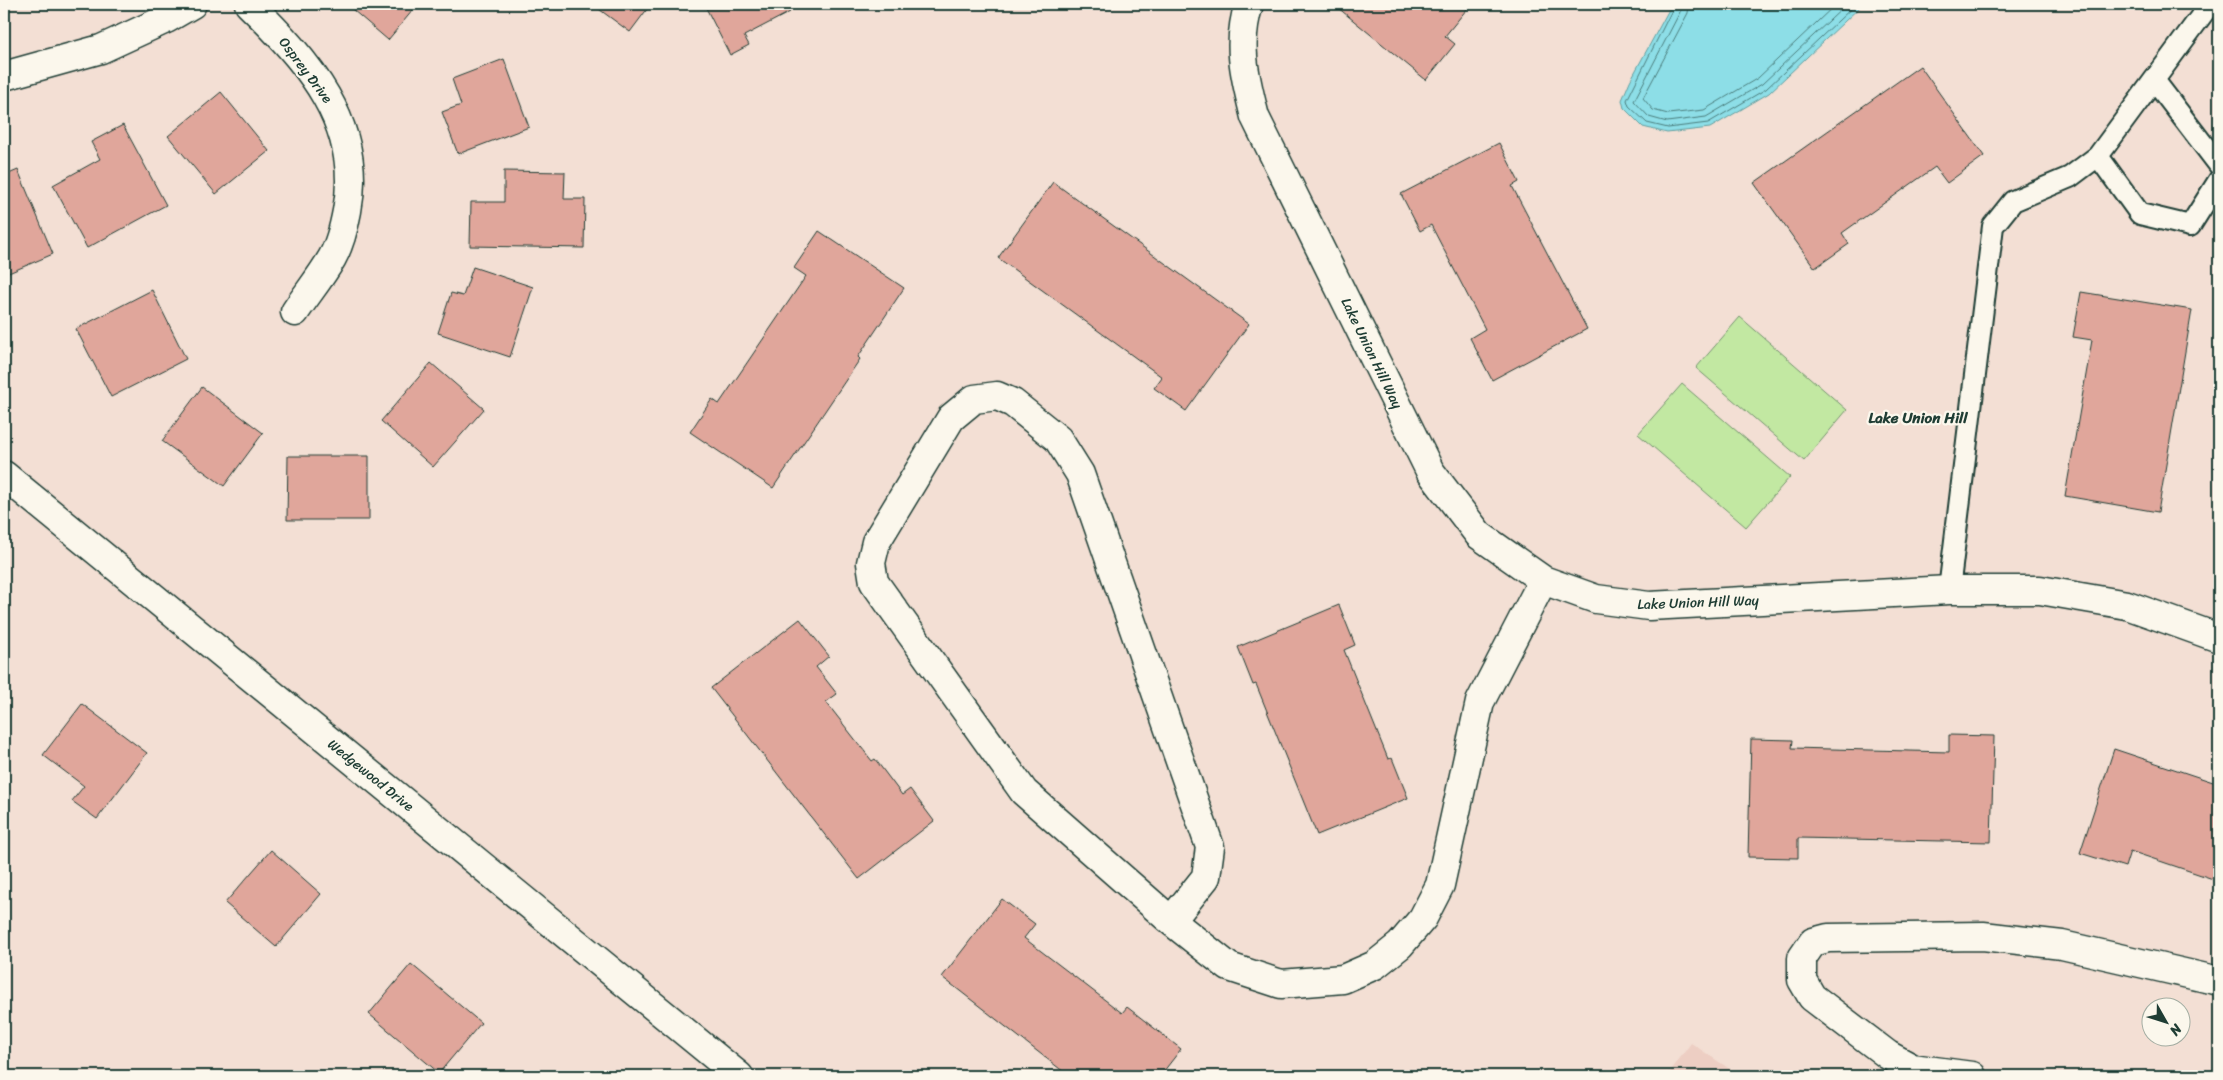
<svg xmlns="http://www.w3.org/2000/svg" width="2223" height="1080" font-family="Sriracha,sans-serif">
	<rect width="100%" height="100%" fill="#f3dfd4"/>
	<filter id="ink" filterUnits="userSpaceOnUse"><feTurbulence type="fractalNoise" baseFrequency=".02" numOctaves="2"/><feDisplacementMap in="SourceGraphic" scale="10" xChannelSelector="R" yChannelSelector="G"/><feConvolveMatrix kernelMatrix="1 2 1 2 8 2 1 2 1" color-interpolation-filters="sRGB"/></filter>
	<g filter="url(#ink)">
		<path fill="#edcec3" d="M1691,1043L1740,1076H1667Z"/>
		<path fill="#c2e8a2" stroke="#70926b" d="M1740,317L1847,410L1804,461L1696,368Z
			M1682,384L1790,477L1746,527L1638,434Z"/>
		<path fill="#8ddee7" stroke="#619e9f" d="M1672,4H1863L1769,93L1710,128L1667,133L1643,127L1624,108L1622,100L1630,81Z"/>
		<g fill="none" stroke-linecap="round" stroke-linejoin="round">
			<path stroke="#4b7d7c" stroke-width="1" d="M1675,4L1627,100L1629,106L1647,123L1668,128L1708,123L1766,89L1856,4
				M1682,4L1681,10L1634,101L1649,117L1667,122L1706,117L1762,84L1847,4
				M1689,4L1688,13L1643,98L1653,110L1668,114L1704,110L1758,78L1836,4"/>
		</g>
		<path fill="#e0a69b" stroke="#1f3d34" d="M346,4H418L388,40Z
			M592,4H651L630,32Z
			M704,4H786L790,12L744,36L749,45L730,55Z
			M1340,4H1471L1445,36L1455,44L1426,80L1337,7Z
			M504,59L529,127L458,154L442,112L461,105L452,79Z
			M1920,66L1984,156L1947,183L1935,167L1842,233L1849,244L1815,268L1754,183Z
			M221,92L269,151L216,194L168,136Z
			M123,125L166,205L87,248L53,185L100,159L91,142Z
			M1499,143L1519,182L1512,186L1587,329L1492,380L1470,338L1485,329L1431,225L1420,231L1401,194Z
			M18,170L53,254L4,275V176Z
			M504,171L565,172L564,199H585L584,248L470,246L471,202H504Z
			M1053,182L1249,324L1186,411L1154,388L1162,377L998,258Z
			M819,231L904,288L858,357L860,359L773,488L690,432L712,399L719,404L806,276L794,268Z
			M473,267L533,287L510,357L438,333L451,293L463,296Z
			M152,290L186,359L111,397L76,329Z
			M2081,292L2192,310L2158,512L2065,496L2092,340L2073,337Z
			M431,363L484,409L433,467L381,421Z
			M202,387L263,433L224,486L162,441Z
			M288,456H369V520H287Z
			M1339,605L1355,645L1344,650L1388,759L1392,758L1408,798L1317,835L1256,684L1253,685L1238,647Z
			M800,619L829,656L816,667L837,694L826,702L872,761L875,759L902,795L910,789L934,821L859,879L711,688Z
			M82,704L147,753L97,819L72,801L84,786L43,755Z
			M1949,735L1994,736L1991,842L1798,838V858L1748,857L1751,739L1793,740L1792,748L1949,752Z
			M2114,749L2219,784V881L2130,851L2125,867L2080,853Z
			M271,850L321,894L276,947L225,903Z
			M1002,899L1035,924L1024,938L1122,1013L1127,1007L1181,1049L1160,1076H1069L942,977Z
			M411,964L481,1023L439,1073L369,1014Z"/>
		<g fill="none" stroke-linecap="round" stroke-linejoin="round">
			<g stroke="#1f3d34" stroke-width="24">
				<path id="lane" d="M2154,80L2219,165
					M2098,156L2140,214L2190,226L2219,180
					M1949,590L1993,226L2013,201L2070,177L2098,156L2210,4"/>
			</g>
			<g stroke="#1f3d34" stroke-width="31">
				<path id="street" d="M249,4C307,60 364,125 347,211C344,227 340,244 332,258C321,277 307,294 295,312
					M1249,4C1236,44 1245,77 1255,117L1430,471L1479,535L1543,580L1596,599L1649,606L1949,590H2040L2127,605L2219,638
					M4,76L101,49L166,19L192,4
					M997,396L1013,403L1058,439L1080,474L1210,847L1206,877L1171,921L1024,792L874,582L871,563L876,542L951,418L974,399Z
					M4,475L739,1076
					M1171,921L1229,967L1281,984L1343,979L1375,965L1400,945L1423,918L1440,885L1480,702L1543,580
					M1972,1076L1912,1068L1888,1055L1812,997L1802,980V958L1813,942L1828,938L1983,936L2062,945L2219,981"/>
			</g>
			<use href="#lane" stroke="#fbf7ec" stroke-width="20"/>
			<use href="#street" stroke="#fbf7ec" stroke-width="28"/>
		</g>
	</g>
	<g text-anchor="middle" stroke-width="4.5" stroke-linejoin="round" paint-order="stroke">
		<g font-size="14" fill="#1f3d34" stroke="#fbf7ec">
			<text transform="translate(306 70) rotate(53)" y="5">Osprey Drive</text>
			<text transform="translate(1372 353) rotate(64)" y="5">Lake Union Hill Way</text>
			<text transform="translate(1698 602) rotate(-2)" y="5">Lake Union Hill Way</text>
			<text transform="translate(371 775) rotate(39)" y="5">Wedgewood Drive</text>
		</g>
		<g font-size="15" font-weight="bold" fill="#1f3d34" stroke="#fbf7ec">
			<text x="1918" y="423">Lake Union Hill</text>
		</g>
	</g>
	<rect width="2223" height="1080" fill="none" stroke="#fbf7ec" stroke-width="20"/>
	<rect x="10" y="10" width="2203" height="1060" fill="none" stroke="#1f3d34" stroke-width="2" filter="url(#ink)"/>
	<g transform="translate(2166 1022) rotate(129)"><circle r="24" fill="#fbf7ec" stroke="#a3ada2"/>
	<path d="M0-4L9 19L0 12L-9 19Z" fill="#1f3d34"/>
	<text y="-8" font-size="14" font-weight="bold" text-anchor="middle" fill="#1f3d34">N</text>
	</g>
</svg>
